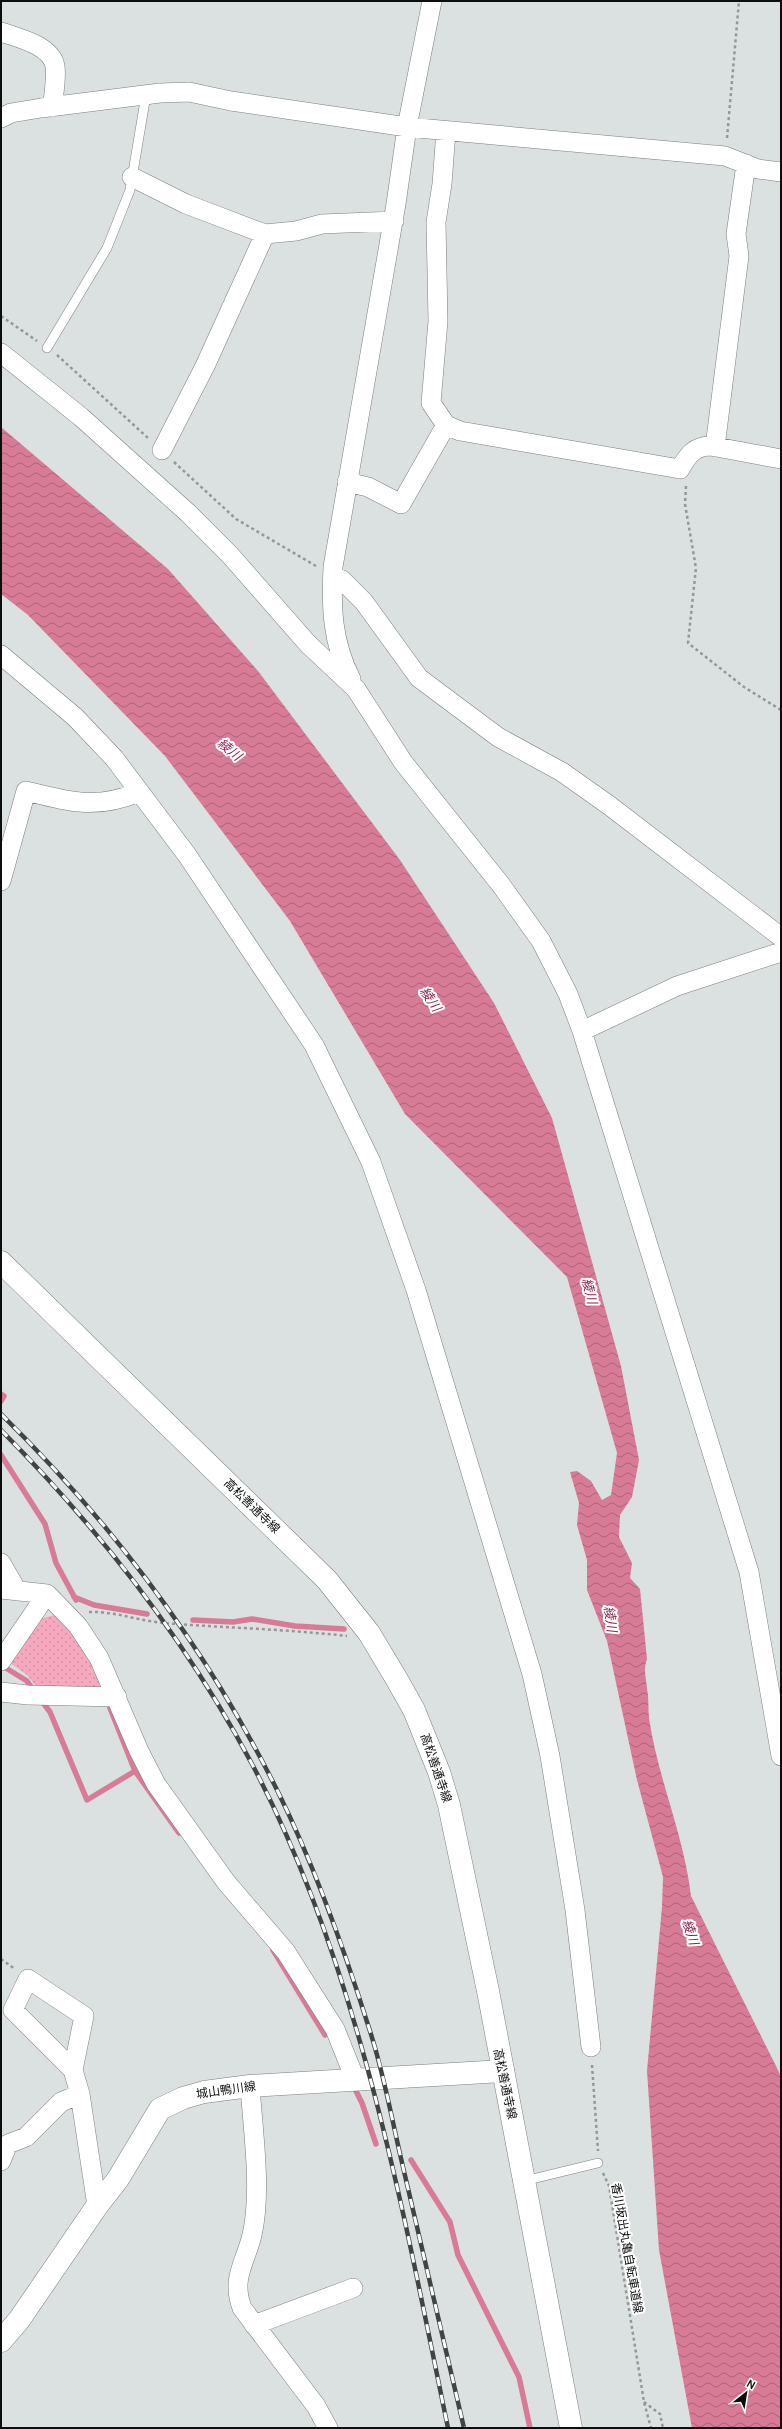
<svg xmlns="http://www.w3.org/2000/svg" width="782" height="2429" font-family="Cabin,'Noto Sans JP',sans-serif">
	<defs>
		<pattern id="green-dots" width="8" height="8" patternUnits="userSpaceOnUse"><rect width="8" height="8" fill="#f6a9be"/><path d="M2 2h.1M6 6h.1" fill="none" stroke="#d290a2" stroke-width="1.8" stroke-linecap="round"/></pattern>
		<pattern id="water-waves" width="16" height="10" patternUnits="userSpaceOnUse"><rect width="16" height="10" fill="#d77b97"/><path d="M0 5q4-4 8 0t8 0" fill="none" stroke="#ad637a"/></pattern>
	</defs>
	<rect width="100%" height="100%" fill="#dbe1e0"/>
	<path fill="url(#green-dots)" d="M55,1615L91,1654L101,1690H39L27,1675L10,1663L38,1619Z"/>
	<path fill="url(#water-waves)" d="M1,427L168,569L258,671L400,860L494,1003L552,1118L621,1366L639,1460L632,1497L620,1515L619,1537L632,1563L630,1578L640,1589L647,1659C643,1670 646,1676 647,1688C649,1698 648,1708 649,1718C658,1779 684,1835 691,1896L781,2076V2428H692L659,2250L647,2071L662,1907L663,1877L637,1780L607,1641L587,1590V1560L577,1525L579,1503L570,1472L577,1471L591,1481L602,1500L611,1495L617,1453L567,1277L405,1114L290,921L165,756L28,615L1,594Z"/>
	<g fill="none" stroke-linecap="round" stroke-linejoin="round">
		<path stroke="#d77b97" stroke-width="5.5" d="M1,1394L4,1396L1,1401
			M1,1455L45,1524L56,1563L76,1600
			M74,1597L94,1605L147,1614
			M193,1620L233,1622L252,1619L295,1626L344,1629
			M1,1665L27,1681L34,1691
			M41,1700L50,1712L87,1800L135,1771
			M110,1708L135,1771L179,1833
			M273,1950L325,2035
			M354,2087L362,2103L376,2144
			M411,2160L450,2222L458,2255L519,2377L530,2428"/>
		<g stroke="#7a7f7e" stroke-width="10">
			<path id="lane" d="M47,348L107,248L130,190L146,95
				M524,2181L598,2163"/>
		</g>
		<g stroke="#7a7f7e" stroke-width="20">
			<path id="street" d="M1,32C18,38 51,45 55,66C57,78 53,94 53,107
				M1,118L11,113L41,108L160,93L189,92L231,101L407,127L725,156L758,169L781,172
				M446,131L442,184L436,222L438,321L431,403L446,425L460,431L680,469C688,455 694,446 711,446L781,459
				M132,177L186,204L265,234L296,231L322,224L394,221
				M1,353L81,417L188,513L230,555L308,644L356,689L403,762L501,885L541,941L568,994L582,1031L749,1572L781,1756
				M715,447L739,256L736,234L746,164
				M162,450L205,366L265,234
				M347,482L368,487L401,504L446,425
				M333,576L342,580L364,602L419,678L498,737L562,772L610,806L781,937
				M1,655L75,717L114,758L187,855L314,1045L371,1162L416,1290L532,1674L550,1756L575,1910L591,2047
				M351,679C332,642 331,607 333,567L396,204L407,127L432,1
				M1,881L26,791C70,802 96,810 139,792
				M582,1031L677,986L781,952
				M1,1563L17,1591
				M1,1589L47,1594L78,1626L99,1658L139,1751L156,1784L226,1882L286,1952L335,2029L355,2079
				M1,1661L47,1594
				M1,1692L28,1695L117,1697
				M73,2070L13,2010L28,1979L84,2016L73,2070L80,2094L97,2206
				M250,2086C253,2132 262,2191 252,2235C245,2264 231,2278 242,2308L316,2406L328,2428
				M1,2161L8,2144L26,2137L61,2102L80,2094
				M254,2325L353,2288"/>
		</g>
		<g stroke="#7a7f7e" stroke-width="23">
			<path id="secondary" d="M1,2341L19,2320L97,2206L118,2179L160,2109L183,2098L204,2092L250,2086L503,2071"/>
		</g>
		<g stroke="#7a7f7e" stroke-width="23">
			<path id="primary" d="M1,1262L327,1580L369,1633L396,1678L414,1710L439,1772L449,1805L488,1991L571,2428"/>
		</g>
		<path stroke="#939897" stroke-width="2.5" stroke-dasharray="3 3" stroke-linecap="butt" d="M727,138L739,1
			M1,316L37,341
			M57,355L148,438
			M174,462L236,519L316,566
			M686,486L685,504L696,568L688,643L744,687L781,710
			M89,1612C114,1611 139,1621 164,1623C225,1628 286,1629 347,1636
			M1,1959L15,1969
			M592,2065L598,2151
			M603,2173L609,2186L644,2402L651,2428
			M644,2402L660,2414L663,2428"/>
		<use href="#lane" stroke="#fff" stroke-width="9"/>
		<use href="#street" stroke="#fff" stroke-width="19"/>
		<use href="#secondary" stroke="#fff" stroke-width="22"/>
		<use href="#primary" stroke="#fff" stroke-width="22"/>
		<g stroke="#404443" stroke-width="4.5">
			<path id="rail" d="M1,1414C114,1525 209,1652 279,1794C316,1869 344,1949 369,2028C384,2073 392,2121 403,2167C423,2254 444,2341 464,2428
				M1,1430C100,1530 186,1640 252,1764C359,1966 402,2206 448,2428"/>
		</g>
		<use href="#rail" stroke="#fff" stroke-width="3" stroke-dasharray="9" stroke-linecap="butt"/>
	</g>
	<g text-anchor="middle" stroke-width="4" stroke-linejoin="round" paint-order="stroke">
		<g font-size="12" fill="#0c0e0d" stroke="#fff">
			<text transform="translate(252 1506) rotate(44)" y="4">高松善通寺線</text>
			<text transform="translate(436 1768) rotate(71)" y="4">高松善通寺線</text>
			<text transform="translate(505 2084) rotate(78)" y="4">高松善通寺線</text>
			<text transform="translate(226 2090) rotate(-8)" y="4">城山鴨川線</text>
			<text transform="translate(627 2248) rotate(80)" y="4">香川坂出丸亀自転車道線</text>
		</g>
		<g font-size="13" font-style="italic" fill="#8f214d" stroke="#fff">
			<text transform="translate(230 749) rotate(39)" y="5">綾川</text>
			<text transform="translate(431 999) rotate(56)" y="5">綾川</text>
			<text transform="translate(590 1291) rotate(76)" y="5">綾川</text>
			<text transform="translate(611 1619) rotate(82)" y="5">綾川</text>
			<text transform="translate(691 1932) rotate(72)" y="5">綾川</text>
		</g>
	</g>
	<rect width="782" height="2429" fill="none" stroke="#0c0e0d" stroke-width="4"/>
	<g transform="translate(746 2393) rotate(30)" stroke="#ffffff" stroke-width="3" paint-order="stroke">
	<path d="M0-3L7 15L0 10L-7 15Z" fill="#0c0e0d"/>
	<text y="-6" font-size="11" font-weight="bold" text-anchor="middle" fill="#0c0e0d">N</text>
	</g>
</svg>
